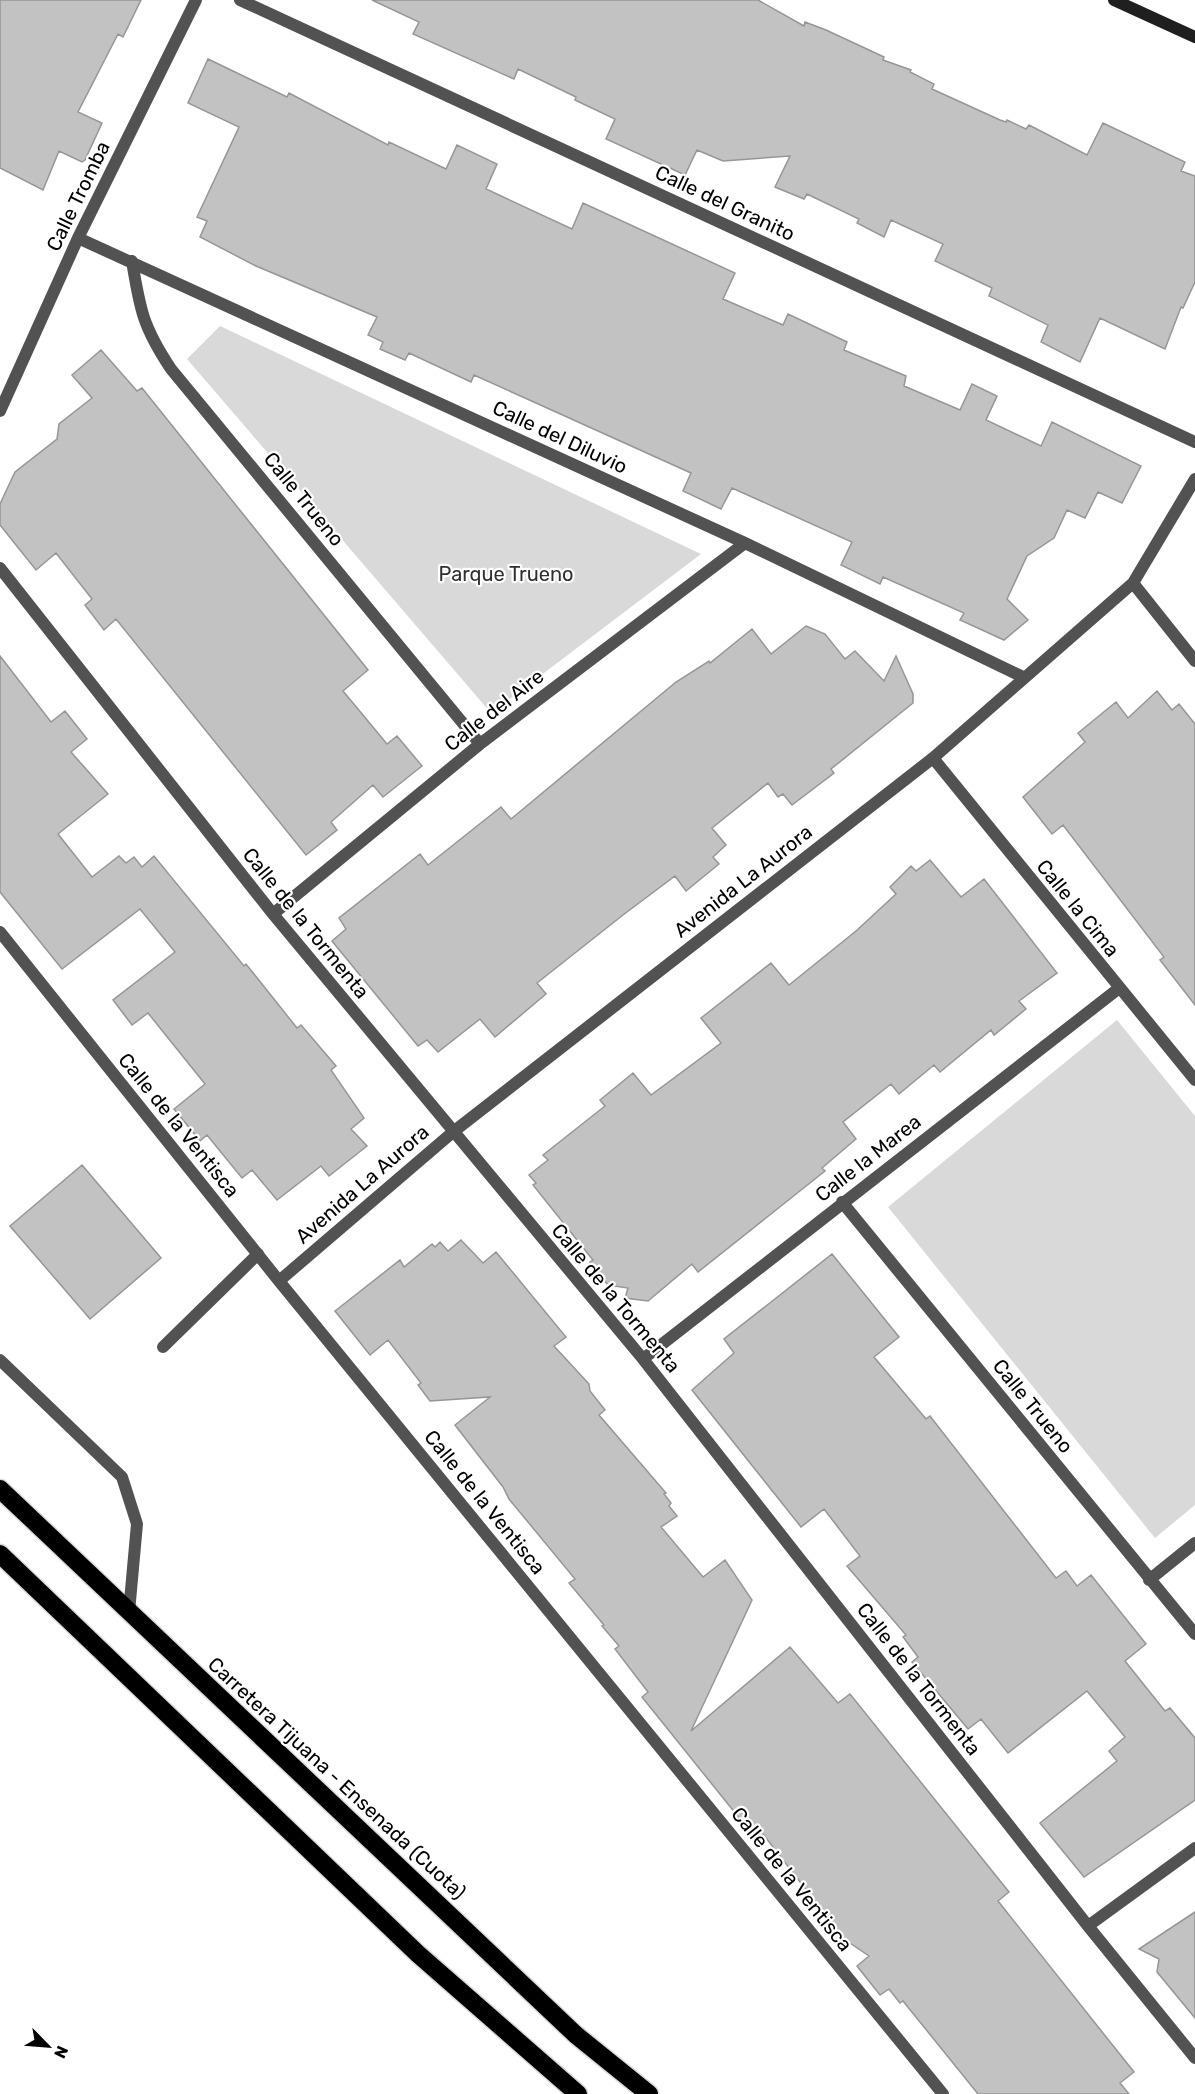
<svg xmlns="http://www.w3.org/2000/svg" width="1195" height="2094" font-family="Rubik,sans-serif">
	<rect width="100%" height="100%" fill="#fff"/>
	<path fill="#d9d9d9" d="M220,326L701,554L491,713L187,359Z
		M1117,1020L1195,1116V1505L1155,1538L888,1207Z"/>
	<path fill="#c2c2c2" stroke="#969696" stroke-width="1.5" d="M0,0H141L123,37L118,34L78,112L102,123L85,160L82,162L59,151L43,190L0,168Z
		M372,0H758L804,26L805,22L826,30L884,57L883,60L911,70L910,72L934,84L932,89L1000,120L1006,122L1007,120L1026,129L1029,125L1087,155L1103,123L1185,162L1181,171L1195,176V282L1183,308L1181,307L1165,349L1100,318L1080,362L1041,342L1048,325L989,296L992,288L935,261L943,244L891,220L884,237L857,223L859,219L807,194L804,199L775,187L790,156L723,161L697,150L685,175L606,139L615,119L575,100L576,97L518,69L514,79L413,34L419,22Z
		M208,59L287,97L289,93L388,145L389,142L446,169L457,145L497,164L486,189L572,229L583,203L735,273L723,299L783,325L788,314L847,342L844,350L906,376L904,386L960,410L972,384L997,396L986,420L1041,446L1052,422L1141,466L1122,503L1098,492L1085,518L1067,510L1054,538L1027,556L1007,599L1028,620L1004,640L960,620L964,613L883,577L880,584L841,565L852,542L732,488L721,509L683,491L691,473L474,375L471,382L409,353L405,360L380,349L383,342L368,335L377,317L256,266L200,237L207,221L197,217L239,127L188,103Z
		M101,350L137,391L142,388L368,670L343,691L387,744L397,736L422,766L383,797L373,785L331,822L337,830L306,855L116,619L104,630L85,605L92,599L56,553L36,570L0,525V504L15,472L57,439L59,424L92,398L72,375Z
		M806,626L825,634L845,659L855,651L884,681L896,656L913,694V703L831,769L834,773L792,805L783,794L778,797L768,783L712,828L726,845L713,857L719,864L686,891L675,876L623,915L537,983L546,994L495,1037L480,1019L438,1052L427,1040L418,1046L332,941L346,929L339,918L420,854L428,865L501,807L511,819L676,682L709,661L710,663L752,629L771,654Z
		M0,656L51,722L65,711L87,739L71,752L108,794L58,834L92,877L119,856L126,863L134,857L142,867L154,856L244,966L246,964L297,1028L301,1025L336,1066L331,1070L364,1118L351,1129L367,1146L329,1176L321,1166L277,1200L252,1170L242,1178L207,1135L200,1141L174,1109L205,1084L148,1013L132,1025L113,1000L175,952L140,909L62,969L0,892Z
		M1157,691L1172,710L1179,704L1195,724V1005L1160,960L1164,957L1063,825L1052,834L1023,797L1085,742L1078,733L1116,702L1128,718Z
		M930,860L961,897L984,879L1057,973L1019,1001L1026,1009L994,1035L991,1030L940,1072L934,1065L899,1094L891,1084L843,1122L856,1139L822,1168L825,1171L698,1272L692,1264L648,1301L625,1298L628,1288L608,1285L590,1262L593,1260L533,1185L536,1183L529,1175L548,1160L543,1155L605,1106L600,1100L633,1073L651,1095L721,1043L701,1018L771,963L789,985L856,931L896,894L890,887L911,866L916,871Z
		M82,1165L161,1258L90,1319L10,1226Z
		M461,1240L483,1263L496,1252L566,1337L554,1346L589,1384L590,1391L605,1410L599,1415L666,1493L664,1494L671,1503L669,1506L677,1516L661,1527L703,1577L725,1560L752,1600L691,1731L790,1647L838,1703L850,1694L1009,1892L998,1901L1134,2072L1120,2083L1129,2094H978L903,2001L900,2003L889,1989L880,1995L857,1966L869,1956L844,1939L763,1834L756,1839L642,1697L648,1692L615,1649L619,1646L602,1626L604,1625L569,1583L575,1579L509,1499L503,1487L455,1425L490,1397L430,1401L418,1385L421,1383L388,1340L370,1355L335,1311L400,1260L404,1267L432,1244L435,1247L440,1242L448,1251Z
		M832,1254L899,1337L874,1357L926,1419L930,1416L1056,1578L1066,1571L1077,1586L1091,1575L1146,1644L1125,1661L1165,1711L1170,1708L1195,1738V1800L1084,1877L1040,1823L1117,1761L1109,1751L1125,1737L1087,1691L1008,1753L981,1719L968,1729L912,1662L918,1657L903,1637L906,1635L847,1566L860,1556L824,1509L801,1527L692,1390L734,1353L724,1339Z
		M1195,1912V2018L1157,1972L1159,1959L1139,1949Z"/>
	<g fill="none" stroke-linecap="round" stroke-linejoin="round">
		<g stroke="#dbdbdb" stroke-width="21">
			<path id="highway" d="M0,1489L576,2035L649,2094
				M0,1554L418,1954L578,2094"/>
		</g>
		<path stroke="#525252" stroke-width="12" d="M163,1347L258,1254
			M0,1360L122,1477L137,1524L129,1612"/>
		<path stroke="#525252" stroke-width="12" d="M240,0L1195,442
			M78,238L745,543L1023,677
			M132,261C140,310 143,327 171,369L480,744
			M0,411L78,238L196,0
			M0,568L273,914L643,1359L1088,1926L1195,2058
			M1133,583L1195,661
			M933,758L1195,1080
			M273,914L480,744L745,543
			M0,932L279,1281L943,2094
			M842,1202L1195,1634
			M279,1281L453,1132L933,758L1133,583L1195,479
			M643,1359L1118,989
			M1149,1580L1195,1543
			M1088,1926L1195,1848"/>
		<path stroke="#1f1f1f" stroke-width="12" d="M1114,0L1195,37"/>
		<use href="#highway" stroke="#000" stroke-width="18"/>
	</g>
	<g text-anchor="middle" stroke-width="4.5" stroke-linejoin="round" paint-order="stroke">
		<g font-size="20" fill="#000" stroke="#fff">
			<text transform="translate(78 196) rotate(-64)" y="7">Calle Tromba</text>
			<text transform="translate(725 203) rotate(25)" y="7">Calle del Granito</text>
			<text transform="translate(560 437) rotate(25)" y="7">Calle del Diluvio</text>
			<text transform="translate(304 499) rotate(51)" y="7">Calle Trueno</text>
			<text transform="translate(494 710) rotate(-38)" y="7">Calle del Aire</text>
			<text transform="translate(743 881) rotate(-38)" y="7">Avenida La Aurora</text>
			<text transform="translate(1078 908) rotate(51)" y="7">Calle la Cima</text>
			<text transform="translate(306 923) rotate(51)" y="7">Calle de la Tormenta</text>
			<text transform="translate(179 1125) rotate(51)" y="7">Calle de la Ventisca</text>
			<text transform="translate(868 1158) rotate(-38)" y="7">Calle la Marea</text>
			<text transform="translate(362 1184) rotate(-41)" y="7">Avenida La Aurora</text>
			<text transform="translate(616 1298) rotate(50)" y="7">Calle de la Tormenta</text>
			<text transform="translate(1033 1406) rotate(51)" y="7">Calle Trueno</text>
			<text transform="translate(485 1502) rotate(51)" y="7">Calle de la Ventisca</text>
			<text transform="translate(919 1679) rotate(52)" y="7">Calle de la Tormenta</text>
			<text transform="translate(337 1778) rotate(43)" y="7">Carretera Tijuana - Ensenada (Cuota)</text>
			<text transform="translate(792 1879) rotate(51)" y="7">Calle de la Ventisca</text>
		</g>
		<g font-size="20" fill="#303030" stroke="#fff">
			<text x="506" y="581">Parque Trueno</text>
		</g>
	</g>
	<g transform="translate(48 2046) rotate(115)" stroke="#ffffff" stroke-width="4.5" paint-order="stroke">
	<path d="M0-4.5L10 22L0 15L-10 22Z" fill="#000000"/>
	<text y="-9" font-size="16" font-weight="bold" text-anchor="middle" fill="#000000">N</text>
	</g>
</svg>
